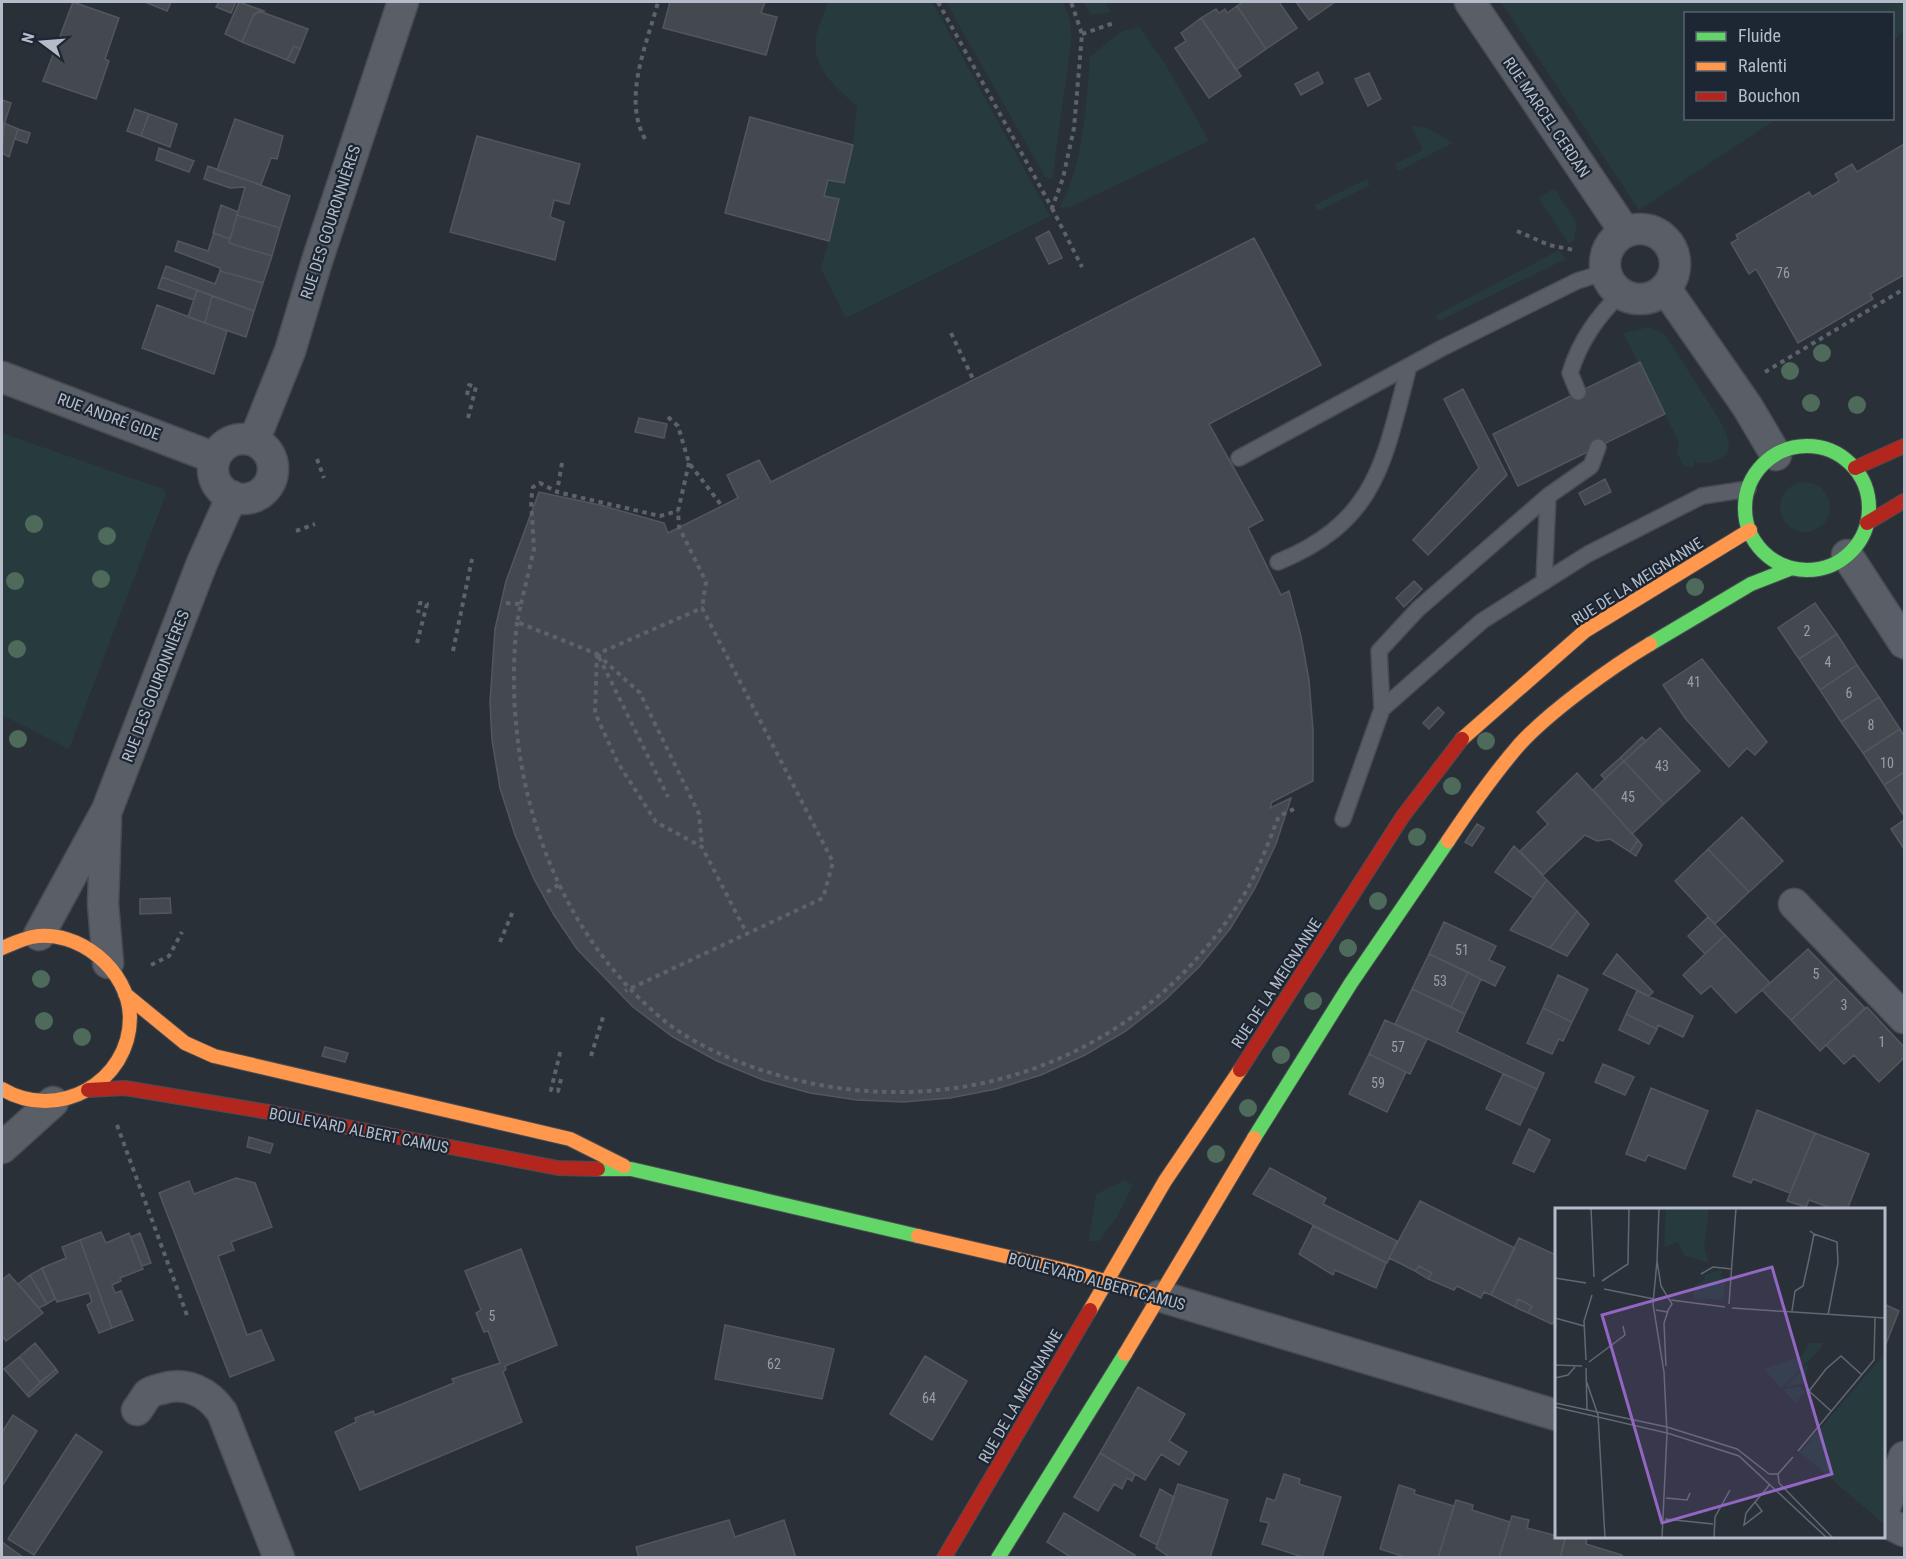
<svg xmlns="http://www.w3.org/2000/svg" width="1906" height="1559" font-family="'Roboto Condensed',sans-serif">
	<rect width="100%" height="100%" fill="#2a3038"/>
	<path fill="#273a3e" d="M827,2H932L1050,216L846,318L821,268L829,241L824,196L828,180L844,182L853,145L857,106C835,87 809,66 817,33C820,22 825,12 827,2Z
		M946,2H1062C1070,15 1072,28 1071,43L1052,180L1045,177Z
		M1083,2H1105L1111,12L1092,15Z
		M1501,2H1904V32L1893,40L1892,14H1686V118L1777,119L1639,210Z
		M1139,27L1164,62L1209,141L1070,207L1059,208C1084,165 1086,106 1090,57L1120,32Z
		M1411,126L1428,128L1453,143L1398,171L1395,164L1423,150Z
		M1367,179L1370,185L1318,211L1315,205Z
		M1554,188L1577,223L1574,239L1569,244L1539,199Z
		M1559,250L1566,259L1439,321L1435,316Z
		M1649,327L1665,335L1718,417L1727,435L1729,446L1727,454C1717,461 1706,465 1695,461L1692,468L1683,465L1677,452L1679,443L1665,414L1623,333Z
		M2,433L163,489L166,494L69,749L2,715Z
		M1780 507a25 25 0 1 1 50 0a25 25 0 1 1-50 0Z
		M1125,1180L1133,1185L1117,1217L1099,1241H1089L1096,1194Z"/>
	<path fill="#444950" stroke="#52575f" stroke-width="1.5" d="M73,2L119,18L105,59L109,61L96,99L43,81Z
		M145,2H171L167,11Z
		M219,2H236L231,13L216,7Z
		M239,2L264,11L254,14L242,42L225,34Z
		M670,2H765L761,13L777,17L766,55L663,28Z
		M1243,2H1279L1297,28L1266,49L1237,6Z
		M1296,2H1335L1309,20Z
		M1237,6L1266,49L1236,70L1201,18L1216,9L1219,13L1225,9L1227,13Z
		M259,11L308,29L300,49L294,46L287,60L242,42L253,16Z
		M1201,18L1241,76L1209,98L1175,48L1186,41L1181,33Z
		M294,46L300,49L294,63L287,60Z
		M1318,72L1323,83L1301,95L1295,84Z
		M1369,73L1381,99L1368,106L1355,79Z
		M2,100L11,103L2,131Z
		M135,109L149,114L141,136L127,131Z
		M149,114L177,124L170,147L141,136Z
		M750,117L853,145L844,183L828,180L824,196L839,199L829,241L725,213Z
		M235,119L283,136L277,159L271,158L261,185L217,170Z
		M4,123L18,129L9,157L2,153Z
		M18,129L30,133L27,143L15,139Z
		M477,136L580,164L569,204L554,200L550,217L564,222L555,260L450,232Z
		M1904,144V275L1870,294L1873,299L1798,343L1756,269L1749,274L1731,243L1738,239L1736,235L1809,192L1812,197L1839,181L1835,174L1852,164L1857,172Z
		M159,148L194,161L189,172L156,160Z
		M208,166L290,196L280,228L237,215L245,187L230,188L204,179Z
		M221,205L238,212L230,239L213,233Z
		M237,215L280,228L272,256L229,243Z
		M1049,231L1062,258L1049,264L1036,238Z
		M214,233L230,239L229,243L272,256L263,283L220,271V268L175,251L178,241L208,251Z
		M1254,238L1321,365L1209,424L1263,520L1248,528L1281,595L1289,591L1301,636L1309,680L1313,730V781L1272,802L1270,808L1291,798L1276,844L1255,888L1230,929L1199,967L1165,1000L1126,1031L1085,1055L1041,1075L996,1089L950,1098L903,1102L857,1100L810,1093L763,1080L717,1061L673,1037L633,1007L577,949L554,915L534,879L515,835L500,788L492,740L490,702L495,629L506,581L539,492L600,505L664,523L668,533L738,498L727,475L759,460L771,482Z
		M166,266L215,284L220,271L263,283L254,311L162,277Z
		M162,277L197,290L194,300L158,288Z
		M197,290L212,296L205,323L188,317Z
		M212,296L254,311L246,337L205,323Z
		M157,305L227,331L214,374L142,348Z
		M1640,362L1665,414L1518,486L1493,434Z
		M1463,389L1507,475L1428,555L1413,540L1479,468L1444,399Z
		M639,418L667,424L664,438L635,432Z
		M1605,479L1611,492L1585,505L1579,493Z
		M1414,581L1422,589L1404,607L1396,598Z
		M1815,603L1837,634L1799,659L1778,628Z
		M1837,634L1857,665L1820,690L1799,659Z
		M1702,659L1767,742L1755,755L1747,748L1729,767L1685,718L1663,685Z
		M1857,665L1879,697L1841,722L1820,690Z
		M1879,697L1900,729L1863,753L1841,722Z
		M1438,707L1444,713L1429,729L1423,723Z
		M1660,728L1700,771L1664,804L1624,761Z
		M1900,729L1904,736V772L1884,785L1863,753Z
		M1642,737L1646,741L1624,761L1620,758Z
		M1620,758L1624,761L1605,779L1601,775Z
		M1624,761L1664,804L1632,834L1593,790Z
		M1904,772V816L1884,785Z
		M1577,773L1638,840L1630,852L1610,839L1597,841L1585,835L1543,875L1520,851L1548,824L1537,812Z
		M1742,817L1783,861L1749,892L1708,849Z
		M1904,820V849L1891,829Z
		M1477,824L1484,828L1472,846L1465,842Z
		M1638,840L1642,845L1636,856L1630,852Z
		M1514,846L1547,880L1533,898L1495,872Z
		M1708,849L1749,892L1715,924L1675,881Z
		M1547,880L1577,911L1550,948L1510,930Z
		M170,898L171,913L140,914V899Z
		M1577,911L1589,924L1567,956L1550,948Z
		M1708,917L1725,935L1705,954L1688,936Z
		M1444,922L1496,946L1489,960L1505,967L1495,986L1429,954Z
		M1725,935L1770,983L1736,1013L1711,986L1701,994L1683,975Z
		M1808,949L1836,978L1791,1020L1762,990Z
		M1429,954L1468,972L1451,1007L1412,989Z
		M1617,954L1653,992L1649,996L1603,974Z
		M1468,972L1481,979L1465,1014L1451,1007Z
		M1558,975L1588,989L1572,1022L1543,1008Z
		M1836,978L1865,1008L1820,1051L1791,1020Z
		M1412,989L1465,1014L1457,1032L1544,1073L1537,1089L1395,1024Z
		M1637,991L1693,1016L1683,1037L1658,1025L1657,1029L1626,1014Z
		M1867,1007L1904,1047V1058L1879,1082L1854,1055L1844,1064L1826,1045Z
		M1543,1008L1572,1022L1563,1041L1559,1039L1552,1054L1527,1043Z
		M1626,1014L1657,1029L1649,1044L1619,1030Z
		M1385,1020L1427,1039L1410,1074L1369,1054Z
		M325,1047L348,1053L345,1062L322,1056Z
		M1369,1054L1406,1072L1387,1112L1349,1094Z
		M1603,1064L1634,1077L1625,1095L1595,1082Z
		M1503,1074L1537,1089L1520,1125L1486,1109Z
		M1651,1088L1708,1111L1685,1169L1648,1155L1645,1161L1626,1154Z
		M1757,1110L1815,1133L1790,1193L1753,1179L1751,1183L1733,1176Z
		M1529,1129L1550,1140L1534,1172L1513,1163Z
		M1815,1133L1869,1154L1847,1210H1836L1809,1200L1806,1207L1787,1201Z
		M249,1137L273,1144L270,1153L247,1147Z
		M1270,1168L1326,1198L1323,1204L1397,1241L1387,1263L1253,1194Z
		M236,1178L255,1183L272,1227L231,1242L234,1250L218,1256L247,1335L261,1330L274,1360L230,1377L159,1193L189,1181L194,1194Z
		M1420,1201L1515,1248L1491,1295L1484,1292L1481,1298L1457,1286L1454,1290L1428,1279L1432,1273L1419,1266L1415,1271L1389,1258Z
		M1313,1226L1386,1263L1376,1288L1335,1270L1333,1275L1299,1254Z
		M101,1232L106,1243L129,1233L143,1269L120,1278L121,1281L112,1285L115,1293L121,1291L133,1320L112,1328L80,1240Z
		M140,1233L151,1263L142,1266L131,1237Z
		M1519,1238L1556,1255V1320L1552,1324L1528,1313L1532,1306L1518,1299L1515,1307L1491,1295Z
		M80,1240L112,1328L99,1333L87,1305L92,1302L89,1293L57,1302L42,1268L66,1258L62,1247Z
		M521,1249L557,1345L505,1366L506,1369L503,1372L522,1422L360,1490L335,1432L356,1422L355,1418L373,1411L375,1415L454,1383L452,1379L500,1363L488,1331L484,1332L476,1313L481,1310L465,1271Z
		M1419,1266L1432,1273L1428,1279L1415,1271Z
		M42,1268L55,1299L47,1304L30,1275Z
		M9,1274L43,1313L6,1341L2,1336V1280Z
		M30,1275L47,1304L39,1308L18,1284Z
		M1518,1299L1532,1306L1528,1313L1515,1307Z
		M1884,1304L1899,1311L1884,1349Z
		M725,1325L834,1349L822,1399L715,1379Z
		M35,1343L56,1369L40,1382L19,1357Z
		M925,1356L967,1381L932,1440L890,1414Z
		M19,1357L40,1382L27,1395L4,1369Z
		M56,1369L58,1372L29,1397L27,1395Z
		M1138,1387L1185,1414L1169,1441L1187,1452L1179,1465L1161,1454L1145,1480L1100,1453Z
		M13,1415L37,1431L2,1486V1432Z
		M76,1434L102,1452L34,1555L8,1539Z
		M1100,1453L1135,1474L1132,1481L1127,1478L1122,1489L1114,1484L1098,1511L1074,1497Z
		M1284,1474L1300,1479L1299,1484L1341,1497L1322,1558H1306L1262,1544L1269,1523L1260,1521L1267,1498L1275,1501Z
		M1178,1484L1228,1500L1210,1558H1171L1156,1548Z
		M1399,1485L1415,1490L1414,1494L1454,1506L1438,1558H1408L1380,1549Z
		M1160,1489L1174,1497L1157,1545L1140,1536Z
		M1456,1500L1473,1505L1472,1510L1510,1522L1499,1558H1438Z
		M1064,1513L1135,1555L1134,1558H1072L1047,1542Z
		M1512,1516L1529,1520L1527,1528L1565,1538L1560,1558H1499Z
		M729,1520L735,1537L784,1520L796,1558H639L636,1547Z
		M1566,1536L1587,1537L1586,1544L1622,1555V1558H1560Z
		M2,1542L24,1558H2Z"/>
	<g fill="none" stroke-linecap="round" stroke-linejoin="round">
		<g stroke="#484c53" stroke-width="18">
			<path id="lane" d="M1578,392L1570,373C1580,341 1597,317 1621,293
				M1239,458L1442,348L1577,281L1606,272
				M1278,562C1378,521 1384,460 1409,366
				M1544,582L1548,496
				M1382,709L1482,621L1588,554L1702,496L1748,489
				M1343,819L1382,709L1379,651L1418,609L1548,496L1591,466L1598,447"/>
		</g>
		<g stroke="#484c53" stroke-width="33">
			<path id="street" d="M1470,2L1625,232
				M1605 264a35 35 0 1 1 70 0a35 35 0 1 1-70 0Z
				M1665,288L1747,406L1776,455
				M2,377L215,458
				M213 469a30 30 0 1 1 60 0a30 30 0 1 1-60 0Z
				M254,441L290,351L317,261L403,2
				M1847,555L1904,643
				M106,819L103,904L108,963
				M1794,904L1904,1018
				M39,935L107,810L202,563L232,496
				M2,1148L53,1102
				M1159,1296L1556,1415
				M137,1410C141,1405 144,1399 148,1394C152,1391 157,1390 161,1389C186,1381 208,1392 222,1412L279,1558
				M1884,1510L1904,1457
				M1884,1521L1904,1531"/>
		</g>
		<g stroke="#484c53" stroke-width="16">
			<path id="fast" d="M1745 508a62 62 0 1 1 124 0a62 62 0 1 1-124 0Z
				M1650,644L1751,584L1792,568
				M1254,1138L1351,983L1448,841
				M598,1169H631L918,1236
				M998,1558L1125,1354"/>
		</g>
		<g stroke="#484c53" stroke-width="16">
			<path id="slow" d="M1462,739L1585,631L1750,530
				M1448,841C1470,808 1493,775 1519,745C1549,712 1611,667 1650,644
				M2,948C12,944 22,939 32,937C78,928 129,970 130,1017C130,1083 57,1122 2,1089
				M125,994L185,1043L214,1056L570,1139L624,1166
				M918,1236L1065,1270L1159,1296
				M1090,1310L1165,1181L1240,1070
				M1125,1354L1254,1138"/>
		</g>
		<g stroke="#484c53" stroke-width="16">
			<path id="jam" d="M1855,468L1904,446
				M1867,523L1904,501
				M1240,1070L1403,816L1462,739
				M88,1090L125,1088L274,1113L558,1168L598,1169
				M944,1558L1090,1310"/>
		</g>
		<path stroke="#5d636a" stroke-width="4" stroke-dasharray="4.5 4.5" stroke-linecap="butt" d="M938,2L1052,208L1063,178L1074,128L1082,34L1071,2
			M1082,34L1114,23
			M645,139C622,98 647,44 658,2
			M1052,208L1082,267
			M1517,231L1549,245L1574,250
			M951,333L973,379
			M1765,372L1904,289
			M467,395L469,385L476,387L467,422
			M668,417L678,426L689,463L722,506
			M317,459L324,478
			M562,463L557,492L660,516L678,511
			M689,463L678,511L679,527L706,582L702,608
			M296,531L315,524
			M506,603L521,604L517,622L597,654L702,608L833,862L823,898L625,991
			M521,604L534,549L531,500L533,487L540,483L557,492
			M517,622C501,766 547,922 661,1018C701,1052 769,1076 820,1085C989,1116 1152,1044 1242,898C1258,872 1268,843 1279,816L1294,809
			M417,643L427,604L420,603L418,613
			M453,651L472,559
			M597,654L595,713L618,763L656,822L702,847L747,934
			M597,654L640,693L699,814L702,846
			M599,657L668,797
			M547,892L560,884
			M500,942L513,911
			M151,965L169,956L182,932
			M591,1056L603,1017
			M561,1079L558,1091L551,1090L561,1049
			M117,1125L188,1318"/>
		<use href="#lane" stroke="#5a5e66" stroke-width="15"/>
		<use href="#street" stroke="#5a5e66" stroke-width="30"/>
		<use href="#fast" stroke="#63d668" stroke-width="14"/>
		<use href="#slow" stroke="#ff974d" stroke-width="14"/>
		<use href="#jam" stroke="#b3261e" stroke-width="14"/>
	</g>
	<g fill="#4e6a5a">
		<circle cx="1822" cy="353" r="9"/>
		<circle cx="1790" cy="371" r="9"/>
		<circle cx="1811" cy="403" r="9"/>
		<circle cx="1857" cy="405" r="9"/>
		<circle cx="34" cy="524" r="9"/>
		<circle cx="107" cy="536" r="9"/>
		<circle cx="101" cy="579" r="9"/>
		<circle cx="15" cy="581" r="9"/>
		<circle cx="1695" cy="587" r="9"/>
		<circle cx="17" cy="649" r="9"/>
		<circle cx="18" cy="739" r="9"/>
		<circle cx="1486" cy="741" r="9"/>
		<circle cx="1452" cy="786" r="9"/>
		<circle cx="1417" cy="837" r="9"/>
		<circle cx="1378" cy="901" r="9"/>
		<circle cx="1348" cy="948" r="9"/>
		<circle cx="41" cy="979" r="9"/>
		<circle cx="1313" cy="1001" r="9"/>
		<circle cx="44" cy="1021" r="9"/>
		<circle cx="82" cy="1037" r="9"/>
		<circle cx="1281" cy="1055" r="9"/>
		<circle cx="1248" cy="1108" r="9"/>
		<circle cx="1216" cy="1154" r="9"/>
	</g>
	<g text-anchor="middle" stroke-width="4.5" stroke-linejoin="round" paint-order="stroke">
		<g font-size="14" fill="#989fab">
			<text x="1783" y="278">76</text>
			<text x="1807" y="636">2</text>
			<text x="1828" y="667">4</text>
			<text x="1694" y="687">41</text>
			<text x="1849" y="698">6</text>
			<text x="1871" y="730">8</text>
			<text x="1887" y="768">10</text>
			<text x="1662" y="771">43</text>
			<text x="1628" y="802">45</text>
			<text x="1462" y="955">51</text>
			<text x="1816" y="979">5</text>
			<text x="1440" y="986">53</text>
			<text x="1844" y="1010">3</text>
			<text x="1882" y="1047">1</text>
			<text x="1398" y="1052">57</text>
			<text x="1378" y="1088">59</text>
			<text x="492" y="1321">5</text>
			<text x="774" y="1369">62</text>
			<text x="929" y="1403">64</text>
		</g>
		<g font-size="16" fill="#b4bcc9" stroke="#1d2633">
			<text transform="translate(1547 117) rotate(56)" y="6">RUE MARCEL CERDAN</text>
			<text transform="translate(330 222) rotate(-72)" y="6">RUE DES GOURONNIÈRES</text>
			<text transform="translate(109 416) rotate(20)" y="6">RUE ANDRÉ GIDE</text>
			<text transform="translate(1637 581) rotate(-32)" y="6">RUE DE LA MEIGNANNE</text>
			<text transform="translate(155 686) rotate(-69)" y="6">RUE DES GOURONNIÈRES</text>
			<text transform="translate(1276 983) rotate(-57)" y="6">RUE DE LA MEIGNANNE</text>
			<text transform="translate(359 1130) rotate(11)" y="6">BOULEVARD ALBERT CAMUS</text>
			<text transform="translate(1097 1281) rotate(15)" y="6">BOULEVARD ALBERT CAMUS</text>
			<text transform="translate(1020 1396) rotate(-60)" y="6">RUE DE LA MEIGNANNE</text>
		</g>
	</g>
	<g transform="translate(1555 1208)">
		<rect width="330" height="330" fill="#2a3038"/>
		<path d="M111,0H154L149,40L154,55L130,48L123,34L109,39ZM166,62V69L170,70L169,92L138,90L140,78L150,71L149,67ZM255,135H268L267,139L226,180L209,161L246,148ZM327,149H330V317L245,244ZM253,156L250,175L230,179V178ZM245,179L250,184L240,195L228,181Z" fill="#273a3e"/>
		<path fill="none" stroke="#616872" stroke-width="1.5" d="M36,0L39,69M259,26L282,34L283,55L273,107M102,53L98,96L109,164L112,225L184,248L272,330M146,66L158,59L177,61M0,70L31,75M47,73L73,56L74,0M49,81L99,91M116,92L170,99M174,96L181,0M177,100L330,110M101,102L112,104L117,96L106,78L102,53L104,0M237,103L240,83L248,78L254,51L259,26L255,23M0,110L29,118M31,152L29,113L37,87M34,154L70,127L68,118M0,157L27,158M111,158L109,115L113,103M31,160L32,202M0,170L13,167L20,159M31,172L43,207L50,330M0,195L112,219M0,199L112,225L107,330M276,203L254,183L271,161L286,148L307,167M112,219L182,241L214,266M243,243L319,152L320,110M214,266H223L224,275M223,266L238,249M224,275L278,330M111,290L132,292L135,285M200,294L207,303L189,317L191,305L200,294L212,280L214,277M110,311L158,316M159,330L160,309L175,282"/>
		<path fill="#9266c3" fill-opacity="0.15" stroke="#9266c3" stroke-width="3" d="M217,59L277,266L107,315L47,107Z"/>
		<rect width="330" height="330" fill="none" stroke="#b4bcc9" stroke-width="3"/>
	</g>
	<rect width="1906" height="1559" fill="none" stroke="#b4bcc9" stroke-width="6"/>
	<rect x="1684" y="12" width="210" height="108" fill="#1d2633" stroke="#59626f" stroke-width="1.5"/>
	<rect x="1696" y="32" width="30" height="9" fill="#63d668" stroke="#59626f" stroke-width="1.5"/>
	<text x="1738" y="42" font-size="18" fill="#b4bcc9">Fluide</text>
	<rect x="1696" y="62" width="30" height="9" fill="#ff974d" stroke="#59626f" stroke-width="1.5"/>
	<text x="1738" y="72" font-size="18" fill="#b4bcc9">Ralenti</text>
	<rect x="1696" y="92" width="30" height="9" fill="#b3261e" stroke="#59626f" stroke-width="1.5"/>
	<text x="1738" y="102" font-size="18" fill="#b4bcc9">Bouchon</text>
	<g transform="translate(42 42) rotate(286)" stroke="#1d2633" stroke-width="4.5" paint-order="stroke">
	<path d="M0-4.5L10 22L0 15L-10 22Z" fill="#b4bcc9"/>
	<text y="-9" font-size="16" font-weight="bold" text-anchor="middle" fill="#b4bcc9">N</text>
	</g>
</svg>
